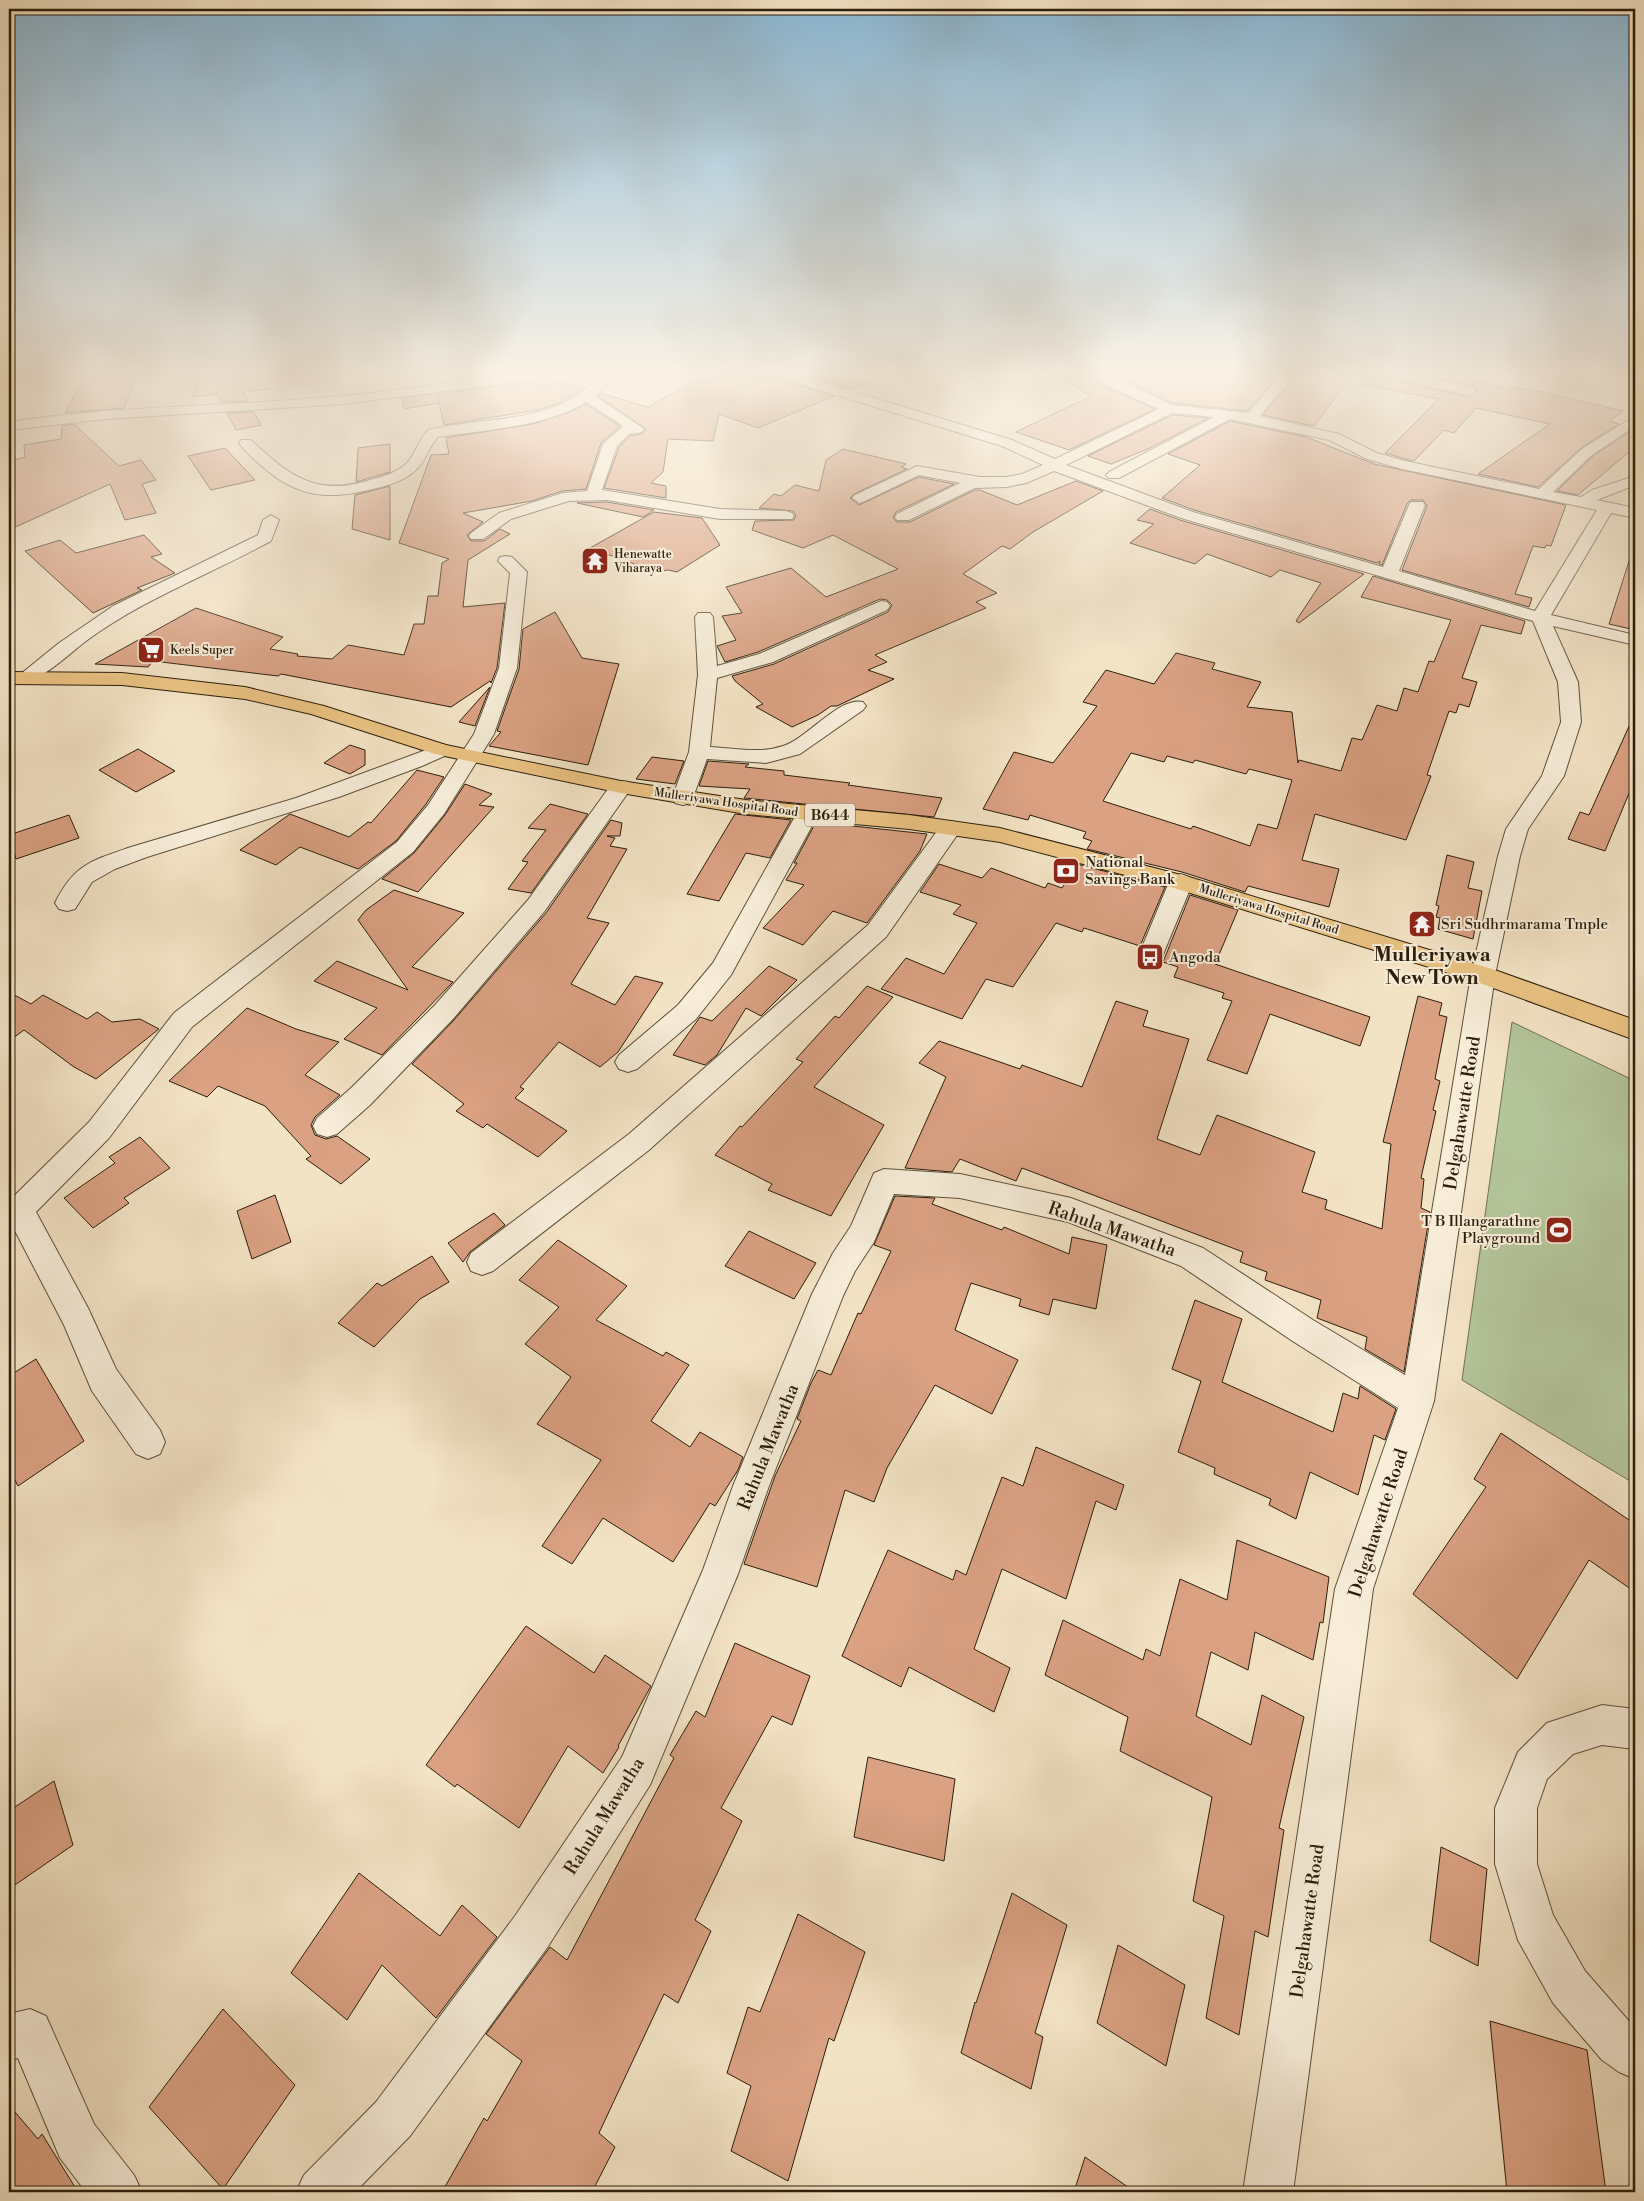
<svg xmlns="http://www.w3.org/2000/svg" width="1644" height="2201" font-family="'Libre Bodoni',serif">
	<rect width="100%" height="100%" fill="#f3e3c5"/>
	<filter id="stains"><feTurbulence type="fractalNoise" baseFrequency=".004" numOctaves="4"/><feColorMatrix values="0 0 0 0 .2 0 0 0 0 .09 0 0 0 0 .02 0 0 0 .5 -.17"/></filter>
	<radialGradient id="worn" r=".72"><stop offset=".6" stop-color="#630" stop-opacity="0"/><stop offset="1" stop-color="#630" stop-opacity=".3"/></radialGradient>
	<path fill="#b4c59a" stroke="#707252" d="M1512,1022L1635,1081V1484L1462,1380Z"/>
	<path fill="#daa183" stroke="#2b1e0b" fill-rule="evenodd" d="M92,372H139L124,408L65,413L84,377Z
		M197,372H269L270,389L243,392L248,401L221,402L217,394L193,397Z
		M711,372H768L770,377L834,396L758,428L719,414L713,441L668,439L663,472L651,483L666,486V498L604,488L619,447L630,436L642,434L646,429L598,396L600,393L648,407Z
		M795,372H825L867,383L852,389Z
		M1050,372H1089L1107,388L1155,409L1069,450L1016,432L1091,396Z
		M1109,372H1282L1247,411L1172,403Z
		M1299,372H1330L1352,376L1314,426L1263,415Z
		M1363,372H1377L1380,377L1469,397L1478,391L1474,386L1410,372H1433L1506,388L1508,386L1542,392L1623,411L1610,421L1619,424L1581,448L1538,487L1478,474L1550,424L1476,408L1454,433L1444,430L1414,461L1405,459L1385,453L1439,399L1361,384Z
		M538,381L544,388L558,382L583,389L559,403L538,410L444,425L439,403L404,409L402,398L434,394L439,402L437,394Z
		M586,404L620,426L601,443L586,489L562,491L532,501L463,513L483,522L467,535L471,541H484L500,529L510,534L468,560L463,607L505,603L497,668L491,683L490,681L451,707L281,674L278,676L153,661L148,667L95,664L196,608L283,637L270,649L298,654L297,656L332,659L348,645L404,655L414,624H424L428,596H438L442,563L449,559L399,543L431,455L449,454L446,438L533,424L570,412Z
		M254,412L261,425L236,430L227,413Z
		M1172,415L1208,418L1150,448L1111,464L1088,456Z
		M1230,421L1306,437L1374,464L1566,505L1551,546L1546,545L1545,548L1533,546L1515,594L1532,598L1529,607L1402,570L1427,506L1423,500H1411L1407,504L1382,565L1379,564L1380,561L1377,563L1194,510L1162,498L1200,465L1168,454Z
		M74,424L119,466L141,460L156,480L142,484L156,513L125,520L110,484L9,530V461L25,457L24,445L61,439L62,426Z
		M1635,428V447L1578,495L1557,491L1593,456Z
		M390,444V472L356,482L358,448Z
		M225,448L255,480L211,490L188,456Z
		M843,449L906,464L901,467L907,469L854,494L850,498L859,505L919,477L954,484L896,512L893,518L897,522H910L975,490H980L1017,505L1076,481L1103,491L1033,532L1010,549L1002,546L963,574L997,593L976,602L986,608L875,655L887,662L868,670L894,679L837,706H831L818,715L792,727L756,707L763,704L735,681L732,676L774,664L888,612L892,605L887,600L880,599L758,652L725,662L717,646L736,640L722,616L742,613L726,587L791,568L826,597L898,569L833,535L803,548L752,530L755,521L794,520L796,515L793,511L759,508L774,494L781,496L795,485L819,491L826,460Z
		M390,486V540L352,529L355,495Z
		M607,502L654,510L643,517L577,503Z
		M1150,509L1180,520L1364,574L1299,623L1296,621L1321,583L1280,570L1271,577L1207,554L1195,564L1130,543L1154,524L1137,520Z
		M654,512L702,518L720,545L677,572L668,570L656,572L590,548Z
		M144,535L162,554L151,557L175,573L137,588L142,590L93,613L25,551L60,540L76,553Z
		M1630,558L1635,559V630L1609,624Z
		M1373,576L1525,621L1521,634L1481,625L1462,678L1477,682L1469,707L1459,704L1456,713L1449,711L1427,775L1431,776L1406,840L1315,814L1302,860L1339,869L1329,907L1248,886L1245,892L1182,872L1087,849L1092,841L1083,838L1086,832L1030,815L1028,820L983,809L1014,752L1053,763L1097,706L1083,702L1106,670L1154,684L1176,653L1215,663L1212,669L1261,682L1247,707L1292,712L1298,763L1299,760L1341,771L1352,738L1362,740L1377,705L1397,711L1404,688L1418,692L1429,661L1434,662L1451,620L1361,597ZM1131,753L1164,762L1167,756L1193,763L1195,760L1246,774L1249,769L1292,780L1277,829L1258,824L1250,846L1193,826L1191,829L1103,801Z
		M555,612L582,658L619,664L588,765L489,746L501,732L497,731L519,669L523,629Z
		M490,687L475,726L459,722Z
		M1635,713V779L1605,851L1568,839L1580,812L1589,815Z
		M350,745L365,750V765L350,774L324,763Z
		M138,749L175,771L136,792L99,770Z
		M652,757L684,761L675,784L636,779Z
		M708,761L749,764L745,767L784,771V775L850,783L848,785L942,798L934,817L744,798L750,789L699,786Z
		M417,770L444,777L426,804L396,841L358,869L300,847L276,865L240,850L290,814L349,837L368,822L371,823Z
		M465,784L492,794L479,805L494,807L418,892L382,879L414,853L445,815Z
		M550,804L588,814L531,893L508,889L528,862L522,861L546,830L528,828Z
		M735,814L791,820L770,858L746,853L719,901L687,894Z
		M69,815L79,838L16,859L9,835Z
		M611,820L622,823L620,836H607L615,838L610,846L627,849L587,918L609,923L571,984L615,1005L635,976L663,983L618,1052L600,1067L559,1042L520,1087L524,1089L515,1098L567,1131L538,1157L487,1124L483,1128L456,1111L464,1104L412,1064L454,1020L546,913Z
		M816,822L927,834L920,851L867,923L833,911L803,945L763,928L804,885L786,880L797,863H794Z
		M1447,855L1474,862L1468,888L1482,891L1473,939L1438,929L1440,918L1436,917L1439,906L1436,905Z
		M939,864L982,878L991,868L1045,888L1048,883L1062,888L1077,864L1165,887L1140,946L1084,928L1082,932L1056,923L1013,987L986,979L962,1019L881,989L906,958L944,974L977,923L953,914L961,905L920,892Z
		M394,890L464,913L412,967L453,982L382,1055L344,1039L377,1008L314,981L337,961L408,990L358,920L366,910Z
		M1190,895L1238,910L1215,964L1370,1017L1360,1046L1270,1014L1247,1074L1207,1060L1232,1001L1222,998L1224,993L1174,977L1178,967L1163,962Z
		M769,966L797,980L761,1016L746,1008L717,1055L705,1065L673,1055L700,1017L712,1021Z
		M867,986L893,997L814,1087L884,1125L831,1216L768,1190L772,1184L715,1155L740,1126L742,1127L803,1062L796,1059L835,1016L839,1018Z
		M9,992L31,1004L43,995L87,1019L97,1012L112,1022L140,1019L159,1029L96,1079L74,1067L24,1030L9,1041Z
		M1418,996L1442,1003L1439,1015L1447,1017L1435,1079L1440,1081L1433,1110L1436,1111L1421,1178L1424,1179L1421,1208L1430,1212L1404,1372L1365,1349L1367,1337L1317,1318L1321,1300L1265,1280L1267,1272L1240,1262L1243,1252L1022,1168L1016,1181L960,1159L952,1172L905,1168L946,1077L919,1063L939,1041L1020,1069L1022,1065L1082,1087L1116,1001L1148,1011L1143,1026L1189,1039L1157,1139L1200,1155L1217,1115L1315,1152L1302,1192L1327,1200L1325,1209L1382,1229L1391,1144L1383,1142Z
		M247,1008L296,1029L339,1042L305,1075L340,1095L315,1117L311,1125L315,1135L326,1139L337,1136L370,1159L341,1184L306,1159L311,1156L265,1106L218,1086L207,1097L169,1081Z
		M140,1137L170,1168L124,1198L129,1203L93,1228L64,1198L115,1163L109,1157Z
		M275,1195L291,1242L252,1259L237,1211Z
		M895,1196L935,1198L932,1204L1002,1230L1004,1227L1069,1254L1072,1237L1107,1245L1096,1309L1053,1299L1049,1315L1019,1306L1021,1299L971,1283L955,1330L1018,1360L992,1414L935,1385L887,1468L874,1502L845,1490L817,1587L744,1564L775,1476L801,1421L797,1419L811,1383L818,1370L831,1375L858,1313L861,1314L891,1251L874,1245Z
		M494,1213L505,1225L470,1252L463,1262L448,1243Z
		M749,1231L816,1263L794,1299L725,1266Z
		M558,1240L627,1286L596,1320L663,1356L666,1352L689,1365L651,1421L690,1447L700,1432L743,1457L738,1470L715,1506L710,1503L673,1562L603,1518L572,1564L542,1546L601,1460L537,1424L571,1377L525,1344L559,1307L519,1280Z
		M432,1256L449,1282L420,1299L374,1347L338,1323L377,1283L382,1286Z
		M1195,1300L1242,1319L1222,1382L1333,1432L1343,1393L1358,1399L1360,1386L1396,1409L1385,1440L1374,1435L1358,1495L1310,1472L1296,1519L1269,1505L1271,1499L1214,1474L1215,1468L1178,1452L1201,1381L1172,1369Z
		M36,1359L84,1441L18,1486L9,1468V1376Z
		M1501,1433L1635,1524V1592L1589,1560L1517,1679L1413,1594L1486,1487L1474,1479Z
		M1036,1447L1124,1485L1116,1510L1096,1501L1066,1599L1002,1569L974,1649L1010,1668L994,1712L909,1667L901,1687L842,1656L888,1550L953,1580L956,1570L966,1575L1002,1477L1023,1486Z
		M1237,1540L1329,1577L1323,1623L1320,1622L1313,1660L1255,1632L1248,1670L1211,1652L1196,1716L1251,1745L1262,1695L1304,1717L1279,1828L1284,1830L1268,1937L1255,1931L1239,2035L1206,2018L1224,1916L1193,1901L1212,1797L1120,1751L1128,1717L1045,1675L1063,1620L1143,1660L1146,1649L1160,1656L1180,1579L1227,1600Z
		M526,1626L594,1673L605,1655L651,1686L618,1746L619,1747L603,1773L568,1746L519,1828L457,1784L455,1787L426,1765Z
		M735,1643L810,1676L792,1725L772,1716L721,1808L742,1821L695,1920L711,1931L678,2003L664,1994L599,2133L615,2147L592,2192H442L484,2118L487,2121L522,2061L486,2034L550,1947L567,1960L674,1758L670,1755L696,1711L705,1717Z
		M868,1757L955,1779L944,1861L854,1837Z
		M54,1781L73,1845L9,1889V1811Z
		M1441,1847L1487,1869L1478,1966L1430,1941Z
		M359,1873L440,1936L462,1905L497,1937L436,2018L382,1965L347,2020L291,1973Z
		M1012,1893L1067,1925L1035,2033L1043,2037L1031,2089L961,2053L975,2002L976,2003Z
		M798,1914L865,1952L834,2041L829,2038L788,2181L731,2151L751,2086L727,2073L748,2007L760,2012Z
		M1118,1945L1185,1985L1166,2066L1097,2023Z
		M223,2009L295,2085L223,2189L149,2107Z
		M1490,2021L1587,2050L1606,2192H1507Z
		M9,2105L38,2139L42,2134L78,2192H9Z
		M1085,2157L1135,2192H1074Z"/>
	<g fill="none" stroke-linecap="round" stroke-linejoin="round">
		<g stroke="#5d4f3a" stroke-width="2">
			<path id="minor" d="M9,372H32L35,375L28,379L9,378Z
				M530,372H566L560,376L343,404L106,419L9,430V422C106,407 205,407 304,399C379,394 455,382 530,372Z
				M593,372H605L610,380L595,396L644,429L642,432L629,434L617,446L602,490L720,509L786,511L792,513L794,516L792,519H720L607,500L569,501L511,519L483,539H471L469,536L471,533L499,513L563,493L587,491L603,444L623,426L586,402C543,428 486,429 438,437C428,447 426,462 415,471C404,481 387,486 373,489C329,500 298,498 263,467C255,460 245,452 239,443L241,440H251C289,476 316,497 370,480C382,477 395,473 405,465C415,456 418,440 428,430C484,416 553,425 596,380Z
				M770,372H789L1012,440L1055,459L1159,409L1108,386L1091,372H1106L1118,380L1172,405L1248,413L1284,372H1297L1260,416L1339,434L1377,453L1405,461L1539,489L1582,449L1635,416V426L1592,455L1553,492L1581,497L1592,490L1635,476V485L1597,500L1635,508V518L1611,513L1551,615L1635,635V645L1553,626L1578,682L1581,722L1564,776L1528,829L1520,856L1495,975L1434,1401L1373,1589L1293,2192H1243L1335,1589L1398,1408L1291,1340L1181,1266L1068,1222L960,1198L894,1194L874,1242L855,1271L843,1296L769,1486L738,1574L650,1785L547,1948L410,2136L355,2192H296L304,2175L376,2102L515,1916L622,1757L703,1570L733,1486L812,1294L833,1253L851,1226L874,1173L884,1169L960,1174L1071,1198L1203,1248L1313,1320L1405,1375L1471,975L1498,856L1506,829L1542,776L1561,722L1558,682L1533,621L1181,518L1054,471L1026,483L1007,487L975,488L909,520H897L895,517L897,514L960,483L919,475L865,501L860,503L852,498L855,495L917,466L980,477H1007L1022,474L1043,465L1002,446L771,375ZM1172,413L1214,417L1109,472L1106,475L1109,478H1119L1230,419L1329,440L1367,459L1402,469L1597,510L1535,611L1399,571L1425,505L1423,502H1411L1409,505L1383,567L1193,512L1066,465Z
				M1379,372H1402L1474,388L1476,391L1469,395L1380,375Z
				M271,515L279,520L271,541C209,575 143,599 86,641C71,652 38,685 20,681L17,677L59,643L113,606L258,535L263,520Z
				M506,556L512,557L527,572L517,668L494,734L444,814L413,852L192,1027L109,1138L36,1212L88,1308L116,1369L160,1430L165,1442L160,1454L148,1459L136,1454L92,1391L64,1325L13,1227L9,1228V1201L89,1122L174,1013L397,842L428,805L474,734L499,668L510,573L498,561L500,557Z
				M881,601L887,602L890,606L887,610L773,662L717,678L710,747C734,748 760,754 783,746C807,739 839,696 863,702L866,706L863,710L800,754L766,763L707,759L691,803L683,805L675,803L672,798L689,752L698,675L695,617L698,613H710L713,617L717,666L759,654Z
				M442,744L449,746L452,750L449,754L422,766L339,797L147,857L115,869L92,882L75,909L67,911L59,909L55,903C74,864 93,860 131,847L296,798Z
				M621,781L629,782L632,787L544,912L453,1019L370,1105L337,1134L327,1137L317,1134L313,1126L317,1118L350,1089L435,1005L528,900L613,782Z
				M808,806L816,808L819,813L731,975L696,1019L637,1069L628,1072L619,1069L615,1062L619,1055L678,1005L713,963L797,813L800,808Z
				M951,821L959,823L962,828L886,937L649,1150L493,1271L482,1275L471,1271L467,1262L471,1253L629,1134L868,925L943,823Z
				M1181,874L1189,877L1193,882L1162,957L1159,963L1150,966L1141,963L1138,957L1169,882L1173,877Z
				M1602,1705L1635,1709V1749L1602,1745L1573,1754L1547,1779L1537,1808V1864L1553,1915L1585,1971L1635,2028V2079L1619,2072L1602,2060L1553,2003L1518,1940L1495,1864V1808L1518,1752L1547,1723Z
				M30,2009L46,2016L94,2124L134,2175L142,2192H86L60,2158L18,2058L9,2060V2014Z"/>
		</g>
		<g stroke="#2b1e0b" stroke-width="2">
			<path id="major" d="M9,672L122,673L245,687L324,706L446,745L621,781L746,800L909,815L1000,828L1189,877L1492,969L1635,1020V1040L1474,981L1174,888L1000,842L909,829L746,814L621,793L435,754L311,714L245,699L122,685L9,684Z"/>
		</g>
		<use href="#minor" fill="#f7edd9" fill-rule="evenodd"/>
		<use href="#major" fill="#eac282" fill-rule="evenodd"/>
	</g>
	<linearGradient id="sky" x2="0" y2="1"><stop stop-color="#8ab8d6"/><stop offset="0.55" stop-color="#faf2e5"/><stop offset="1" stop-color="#faf2e5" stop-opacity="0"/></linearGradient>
	<rect width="1644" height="680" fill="url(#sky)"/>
	<defs>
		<g id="temple-square" transform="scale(1.4375)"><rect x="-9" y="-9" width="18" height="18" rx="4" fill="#8f2418" stroke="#f7edd9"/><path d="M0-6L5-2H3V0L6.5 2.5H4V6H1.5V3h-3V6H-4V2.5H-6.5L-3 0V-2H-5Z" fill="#fff"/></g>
		<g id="supermarket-square" transform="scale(1.4375)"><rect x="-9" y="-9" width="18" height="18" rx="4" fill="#8f2418" stroke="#f7edd9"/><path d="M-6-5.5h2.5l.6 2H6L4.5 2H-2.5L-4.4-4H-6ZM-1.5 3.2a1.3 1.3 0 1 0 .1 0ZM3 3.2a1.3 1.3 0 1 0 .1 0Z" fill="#fff"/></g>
		<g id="bank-square" transform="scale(1.4375)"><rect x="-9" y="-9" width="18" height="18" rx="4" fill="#8f2418" stroke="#f7edd9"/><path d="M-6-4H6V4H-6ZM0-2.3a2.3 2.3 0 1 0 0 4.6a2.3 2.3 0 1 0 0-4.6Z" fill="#fff"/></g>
		<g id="bus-square" transform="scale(1.4375)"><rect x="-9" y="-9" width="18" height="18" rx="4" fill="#8f2418" stroke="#f7edd9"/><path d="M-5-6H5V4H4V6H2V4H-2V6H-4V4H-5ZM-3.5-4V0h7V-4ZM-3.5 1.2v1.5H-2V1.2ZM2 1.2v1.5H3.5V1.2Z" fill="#fff"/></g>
		<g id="stadium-square" transform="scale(1.4375)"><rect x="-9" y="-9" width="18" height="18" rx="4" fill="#8f2418" stroke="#f7edd9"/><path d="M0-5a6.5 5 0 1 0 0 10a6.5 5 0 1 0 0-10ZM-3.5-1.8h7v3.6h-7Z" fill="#fff"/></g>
	</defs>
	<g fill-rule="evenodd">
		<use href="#temple-square" x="595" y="561"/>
		<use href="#supermarket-square" x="151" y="650"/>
		<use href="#bank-square" x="1066" y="871"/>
		<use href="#temple-square" x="1422" y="924"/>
		<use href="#bus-square" x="1150" y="957"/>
		<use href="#stadium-square" x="1559" y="1230"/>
	</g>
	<g text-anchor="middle" stroke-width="4" stroke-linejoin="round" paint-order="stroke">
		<g font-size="12" fill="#2b1e0b" stroke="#f7edd9" text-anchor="start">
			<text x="614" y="558">Henewatte<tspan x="614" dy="14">Viharaya</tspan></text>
			<text x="170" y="654">Keels Super</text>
		</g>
		<g font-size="12" fill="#2b1e0b" stroke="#f7edd9">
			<text transform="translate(726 802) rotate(8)" y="4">Mulleriyawa Hospital Road</text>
			<text transform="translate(1269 909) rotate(17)" y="4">Mulleriyawa Hospital Road</text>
		</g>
		<rect fill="#f7edd9" stroke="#685c49" stroke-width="1" x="805" y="803.5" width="50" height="23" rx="4"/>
		<g font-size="14" font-weight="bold" fill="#2b1e0b">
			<text x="830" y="820">B644</text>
		</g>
		<g font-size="15" fill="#2b1e0b" stroke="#f7edd9" text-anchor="start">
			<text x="1085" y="867">National<tspan x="1085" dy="17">Savings Bank</tspan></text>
			<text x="1441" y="929">Sri Sudhrmarama Tmple</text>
			<text x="1169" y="962">Angoda</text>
			<text x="1540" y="1226" text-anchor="end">T B Illangarathne<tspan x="1540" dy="17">Playground</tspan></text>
		</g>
		<g font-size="18" fill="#2b1e0b" stroke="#f7edd9">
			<text transform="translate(1462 1113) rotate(-81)" y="6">Delgahawatte Road</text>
			<text transform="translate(1112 1229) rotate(19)" y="6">Rahula Mawatha</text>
			<text transform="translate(768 1447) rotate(-68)" y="6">Rahula Mawatha</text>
			<text transform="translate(1378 1523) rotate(-72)" y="6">Delgahawatte Road</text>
			<text transform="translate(604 1816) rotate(-58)" y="6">Rahula Mawatha</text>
			<text transform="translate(1307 1921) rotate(-82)" y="6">Delgahawatte Road</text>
		</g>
		<g font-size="20" font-weight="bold" fill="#2b1e0b" stroke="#f7edd9">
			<text x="1432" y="961">Mulleriyawa<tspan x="1432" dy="23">New Town</tspan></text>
		</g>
	</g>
	<rect width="1644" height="2201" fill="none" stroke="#f3e3c5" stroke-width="30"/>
	<rect x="10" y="10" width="1624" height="2181" fill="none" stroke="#2b1e0b" stroke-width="2.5"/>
	<rect x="15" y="15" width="1614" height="2171" fill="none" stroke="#2b1e0b"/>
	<rect width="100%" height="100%" filter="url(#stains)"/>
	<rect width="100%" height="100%" fill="url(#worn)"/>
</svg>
